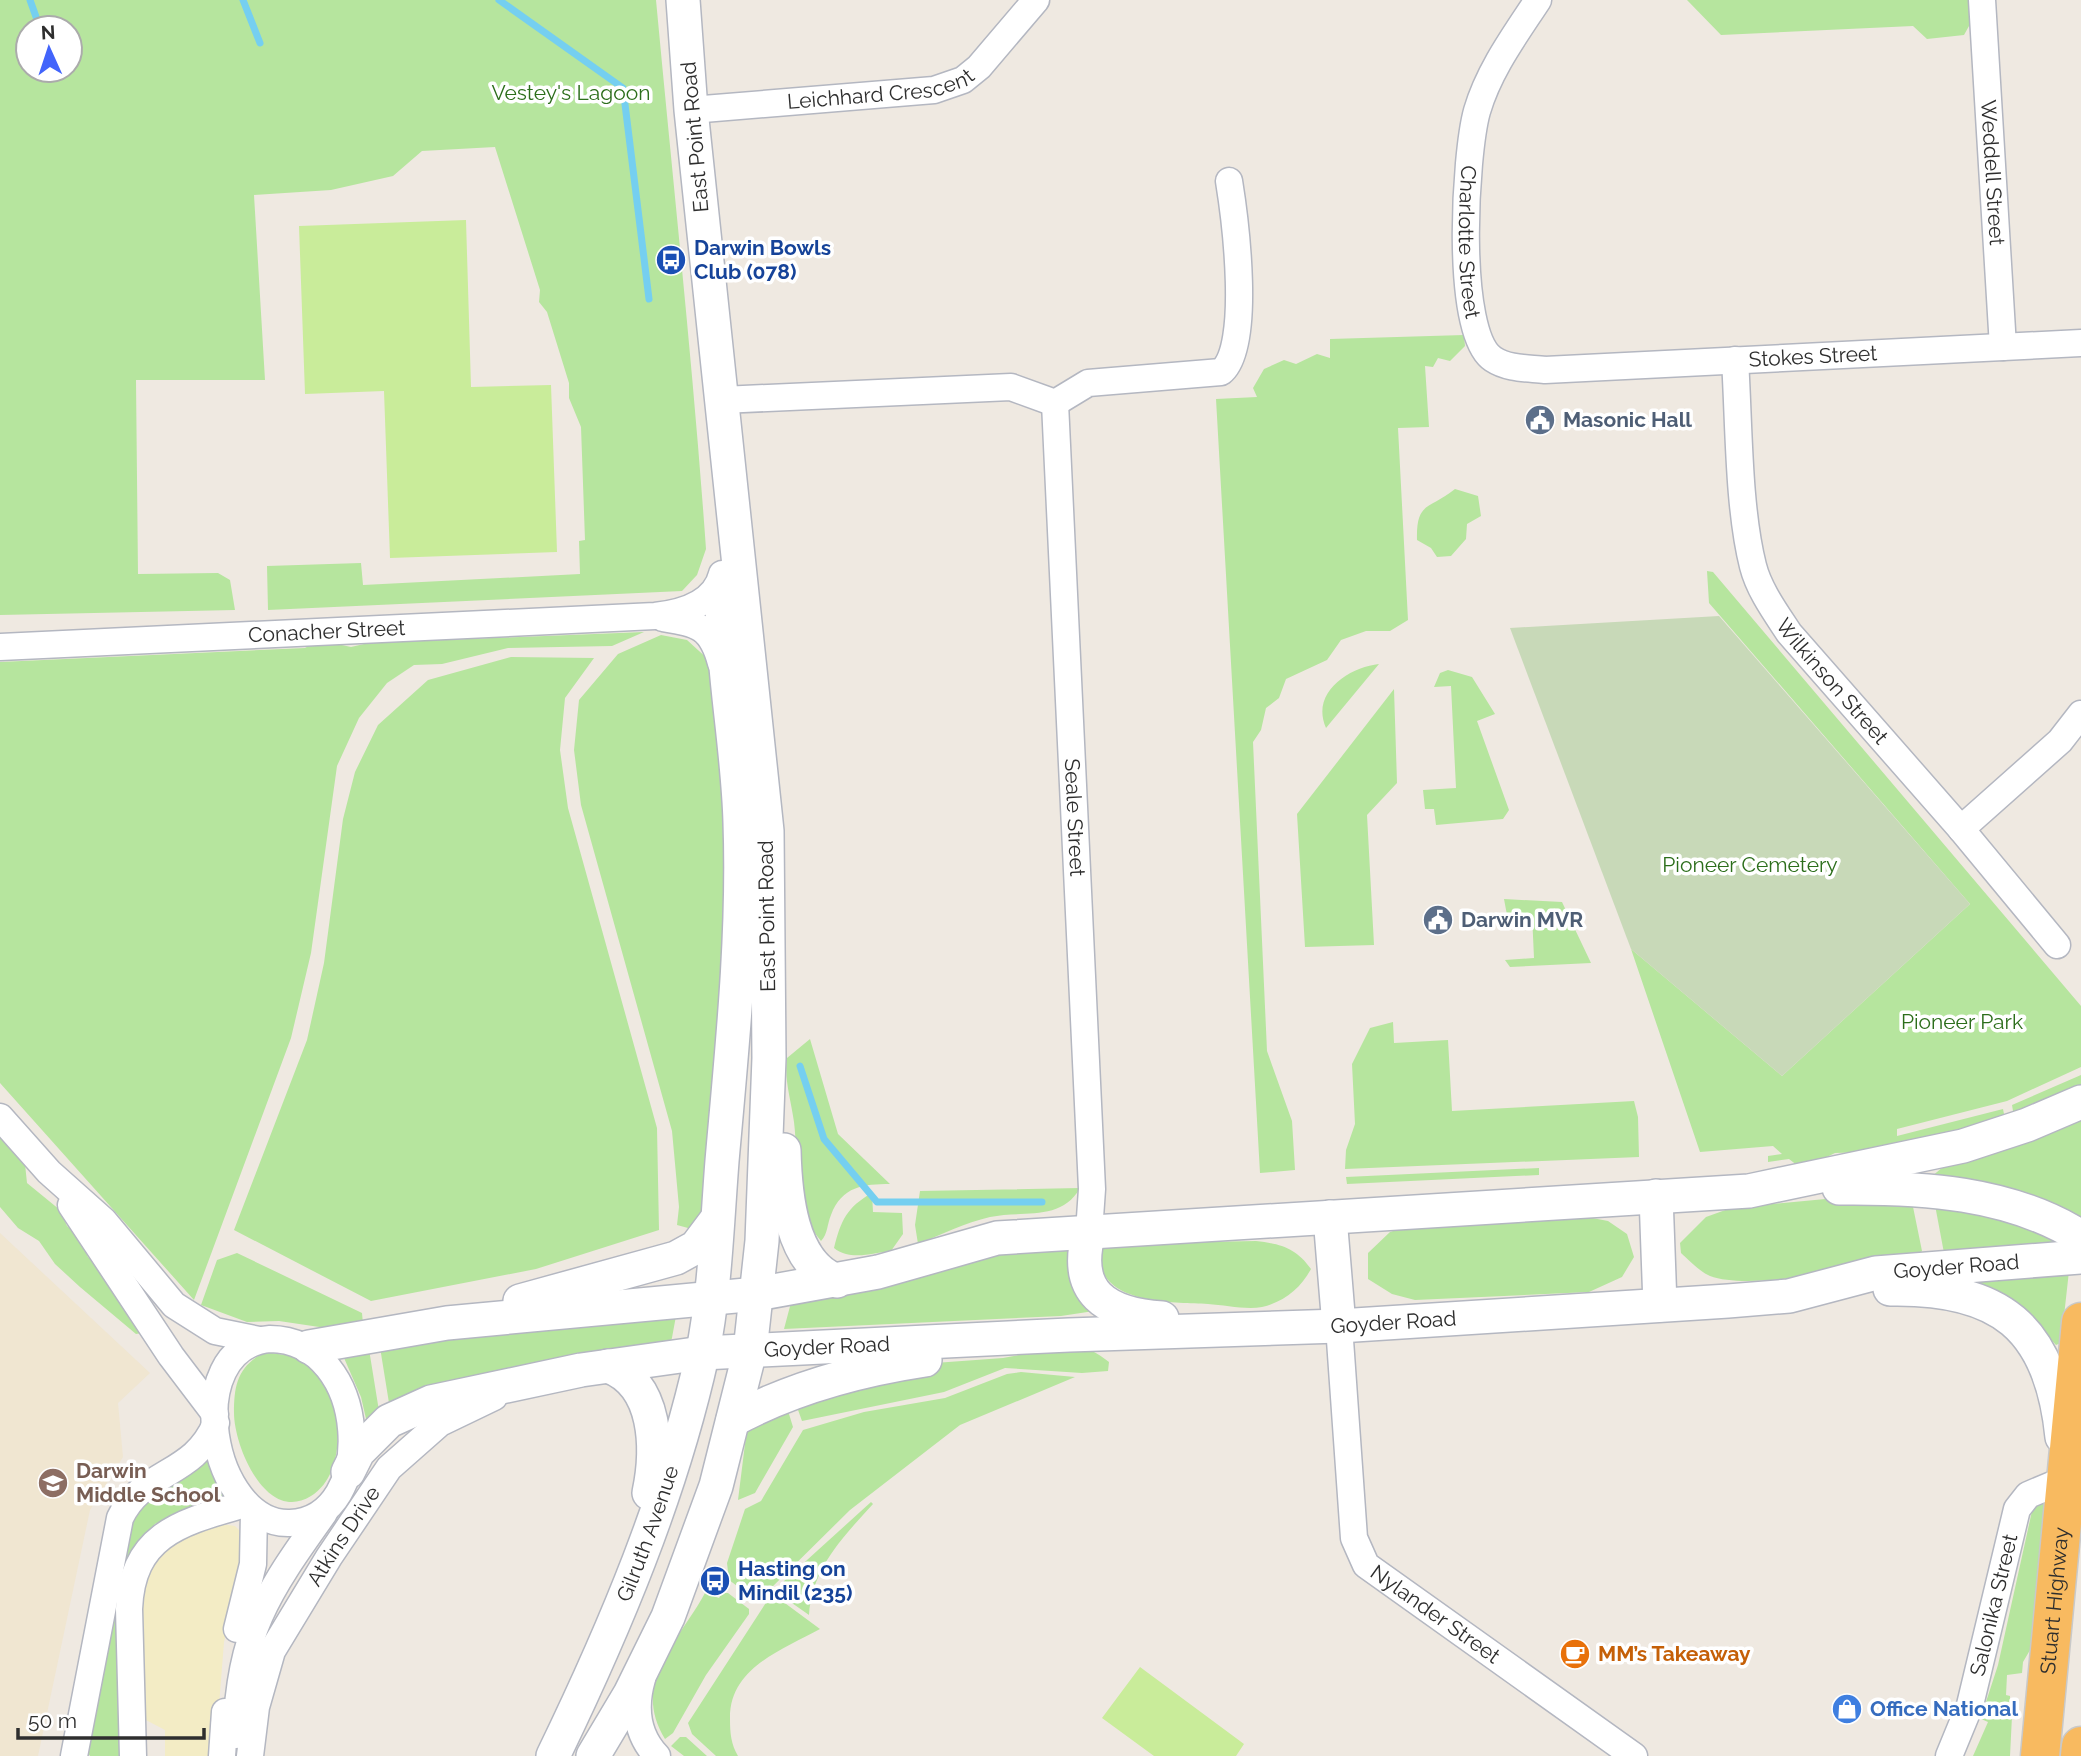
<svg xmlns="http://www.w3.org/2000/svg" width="2081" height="1756" font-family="Raleway,sans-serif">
	<rect width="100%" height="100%" fill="#efe9e1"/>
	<path fill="#f0e6d1" d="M0,1233L150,1373L118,1403L123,1457L90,1510L38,1756H0Z"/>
	<path fill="#b6e59e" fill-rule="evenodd" d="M0,0H656C673,183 693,365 706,549L697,575L682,591L268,610L267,566L361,563L363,585L580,574L579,541L585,540L581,427L569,398V383L547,312L539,302L540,290L495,147L422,151L393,176L331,190L254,195L265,380H136L138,574L218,573L230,580L235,610L0,615ZM28,28H70V70H28Z
		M1687,0H1973L1974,17L1964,35L1927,39L1913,26L1721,35Z
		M1464,335L1465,346L1450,361L1438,358L1433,367L1425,366L1429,427L1398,428L1408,620L1390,631H1366L1341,640L1327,660L1286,679L1279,698L1266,708L1261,730L1253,742L1267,1051L1292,1121L1295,1170L1260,1173L1216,399L1257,397L1253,388L1264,369L1284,360L1296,364L1317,354L1330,358V339Z
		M1455,489L1478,496L1481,516L1467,524L1466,539L1451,556L1437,557L1431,548L1417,540C1416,501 1429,510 1455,489Z
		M1707,571L1713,572L2081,1006V1067L2007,1101L1897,1129V1136L2003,1109L2005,1119L1865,1152L1835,1153L1802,1169L1789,1159L1768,1162V1156L1782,1154L1773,1146L1700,1152L1631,949L1782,1076L1970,904L1709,603Z
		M644,632L612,646L508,648L442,664L414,665L387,683L359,718L337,766L311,953L291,1038L194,1300L0,1083V662L305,648L319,640L351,647L390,638L444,640Z
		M661,635L687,640L710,661L721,746L730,921L711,1215L698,1239L688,1228L677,1225L679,1207L672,1131L581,805L574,750L579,700L618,654Z
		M511,657L594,658L565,698L560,750L568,808L657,1128L659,1230L536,1269L371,1301L234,1230L307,1040L324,963L343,819L355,772L378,725L428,680Z
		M1379,664L1326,728C1310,692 1350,667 1379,664Z
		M1448,670L1472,677L1495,714L1477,721L1509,810L1503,819L1436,825L1434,809H1425L1423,790L1456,788L1451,686L1434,687L1440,673Z
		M1394,689L1397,783L1367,815L1374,945L1305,947L1297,814Z
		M1504,899L1562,902L1591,963L1510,967L1505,960L1534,958L1532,914L1507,915Z
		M1393,1022L1394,1043L1448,1040L1452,1111L1634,1101L1638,1117L1639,1157L1345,1169L1346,1150L1355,1124L1352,1064L1370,1028Z
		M810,1039L838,1134L890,1184C864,1184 842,1186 831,1215C827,1224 828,1234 821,1241C791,1206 799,1164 794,1122C791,1100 784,1080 787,1058Z
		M2081,1075V1086L2014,1117L2012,1105Z
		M2081,1113V1222L1931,1177L1943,1167Z
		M0,1132L25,1164L27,1183L60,1210L67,1226L78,1235L88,1257L99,1266L148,1332L136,1334L80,1287L55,1264L39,1241L18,1228L0,1207Z
		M1539,1168V1175L1347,1184L1346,1177Z
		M1080,1188C1061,1222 1022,1210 990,1217C965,1223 942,1234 918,1244L915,1225L920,1191Z
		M872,1193L873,1212L902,1213L903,1234L891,1251C873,1253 850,1261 834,1248C841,1220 847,1207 872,1193Z
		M1857,1196L1911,1197L1922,1251L1917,1257C1869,1265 1753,1292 1710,1276C1700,1272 1689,1260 1681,1253L1680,1243L1706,1217L1731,1208Z
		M1935,1205L2002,1214L2076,1244L1944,1253Z
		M1582,1216L1608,1221L1627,1234L1634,1257L1622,1277L1589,1292L1415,1300L1392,1294L1368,1279V1253L1390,1232L1415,1224Z
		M1071,1240L1094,1311L1061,1316L784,1329L793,1295L900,1272Z
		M1256,1241C1281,1244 1296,1248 1311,1269C1301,1288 1284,1302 1262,1307C1246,1310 1225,1305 1208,1304C1169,1302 1090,1305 1100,1244Z
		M237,1253L362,1313L363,1324L326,1328L279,1321L247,1322L201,1305L217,1260Z
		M2069,1271L2061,1343L2056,1345L2026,1313L1956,1276Z
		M676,1316L671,1343L389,1403L379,1341Z
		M368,1343L379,1411L367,1423L361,1397L341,1351Z
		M1073,1345C1088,1347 1097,1353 1109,1362L1108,1371L1082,1373L1005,1368L944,1392L802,1421L793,1396L921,1364L1003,1358Z
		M265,1352L305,1358C316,1372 327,1385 333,1403C342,1432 340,1478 311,1496C266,1524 234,1446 234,1413C234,1384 238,1366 265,1352Z
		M1021,1372L1075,1377L960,1425L850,1510L761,1598L756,1600L729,1580L727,1563L745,1509L761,1501L803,1430L864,1412L945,1398L1007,1374Z
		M785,1401L793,1427L755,1493L738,1500L747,1428Z
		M208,1458L226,1502L182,1511L155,1524L135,1550L122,1756H90L84,1747L131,1510Z
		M871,1502L873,1504C843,1537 812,1568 809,1615L782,1596L780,1586L785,1580Z
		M2034,1502H2046L2033,1645L2023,1662L2022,1673L2007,1675L2006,1695L2010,1696V1704L2002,1708L1985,1705L1998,1665Z
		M705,1593L719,1598L722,1593H728L749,1609V1614L706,1675L673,1733L665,1739C630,1682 679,1641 705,1593Z
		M769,1598H778L820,1629C782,1650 729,1668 730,1719C730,1733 731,1744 738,1756H716L692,1734L688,1723Z
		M1982,1710L2012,1716L2010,1756H1973L1988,1722L1979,1718Z
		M680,1737H686L707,1756H684L671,1746Z"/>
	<path fill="#f3ecc5" d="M221,1524L235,1526L244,1535L245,1550L224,1642L215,1756H165V1730L142,1718C140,1660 121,1582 170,1539C181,1530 207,1528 221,1524Z"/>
	<path fill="#c8d9b8" d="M1719,616L1970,904L1782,1076L1631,949L1510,628Z"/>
	<path fill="#c9ec9a" d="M466,220L471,387L551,385L557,552L390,558L384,391L305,394L299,226Z
		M1140,1667L1244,1744L1236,1756H1154L1102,1718Z"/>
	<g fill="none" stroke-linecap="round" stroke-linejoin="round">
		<path stroke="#75cff0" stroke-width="7" d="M30,0L40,28
			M243,0L260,43
			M499,0L623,88L649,299
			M800,1066L824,1139L877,1202H1042"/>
		<g stroke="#b4b7c1" stroke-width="29">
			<g id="minor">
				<path id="s1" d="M1538,0C1515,35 1489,70 1477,111C1465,154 1454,333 1493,359C1508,369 1527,368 1545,370L2081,343"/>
				<path id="s2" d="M1982,0L2003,347"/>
				<path id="s3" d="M691,110L934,90L963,80L979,67L1036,0"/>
				<path id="s4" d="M1735,360C1739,423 1738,507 1753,566C1759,590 1776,613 1789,633L1961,829L2057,945"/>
				<path d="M722,400L1011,387L1055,403L1088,383L1221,372C1252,348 1235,218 1229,181"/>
				<path id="s5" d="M1055,403L1092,1189L1089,1232"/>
				<path d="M663,618C698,624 711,626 721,663"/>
				<path id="s6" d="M0,647L655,616C682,613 715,604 722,574"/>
				<path d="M1961,829L2060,741L2081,714"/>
				<path d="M0,1117L49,1172L104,1221L174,1305L215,1331L259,1340"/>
				<path d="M71,1205L171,1356L215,1414"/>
				<path id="s7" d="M1339,1326L1354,1538L1366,1565L1634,1756"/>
				<path d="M270,1339C371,1340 379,1520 290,1523C211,1526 178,1347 270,1339Z"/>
				<path d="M237,1629L253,1564L254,1512"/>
				<path d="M642,1679C634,1707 636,1734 657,1756"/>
				<path d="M236,1735C240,1632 266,1594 324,1513"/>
				<path d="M74,1756L120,1518C143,1469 194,1477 216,1423"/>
				<path d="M133,1756L129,1609C132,1533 183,1522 245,1504"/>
				<path d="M222,1756L225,1712"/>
				<path id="s8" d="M250,1756L256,1707L272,1651L329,1557L389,1468L440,1423L494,1397"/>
				<path id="s9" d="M1949,1756L1970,1705L2017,1509L2028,1495L2066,1479"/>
			</g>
		</g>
		<g stroke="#b4b7c1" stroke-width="36">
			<g id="tertiary">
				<path d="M784,1150C785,1192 790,1264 837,1281"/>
				<path d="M1839,1188C1920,1187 2010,1192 2081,1237"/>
				<path d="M1656,1196L1660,1305"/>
				<path d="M1330,1217L1339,1326"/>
				<path d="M1089,1232C1072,1293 1106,1314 1162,1318"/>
				<path d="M1890,1289C1999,1287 2051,1326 2062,1437"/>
				<path d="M520,1301L676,1258L696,1247L717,1219"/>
				<path d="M309,1347L447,1323L757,1294L878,1272L997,1238L1749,1191L1963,1146L2027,1125L2081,1102"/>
				<path d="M608,1366C658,1384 658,1450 649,1493"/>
				<path d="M733,1420C792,1388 859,1370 925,1360"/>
				<path id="s10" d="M348,1472L358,1452L389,1421L431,1402L581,1370L702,1353L1069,1335L1339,1326L1728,1301L1789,1296L1876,1273L2081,1257"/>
				<path id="s11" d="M553,1756C615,1628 671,1495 702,1356C715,1292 717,1225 722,1161C732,1048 744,935 740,822C738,749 723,676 722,603"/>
				<path d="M593,1756L630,1694L668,1617L716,1486L750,1351L762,1241L769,1058L767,831L691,110L683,0"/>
			</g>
		</g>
		<g stroke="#c9c9c9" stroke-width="41">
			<g id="trunk">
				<path id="s12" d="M2040,1756L2081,1322"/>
				<path d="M2080,1756L2081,1746"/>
			</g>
		</g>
		<use href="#minor" stroke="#fff" stroke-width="26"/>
		<use href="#tertiary" stroke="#fff" stroke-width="33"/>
		<use href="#trunk" stroke="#f8ba60" stroke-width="38"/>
	</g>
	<defs>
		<g id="bus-disc" transform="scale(1.575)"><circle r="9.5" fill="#1a4fb4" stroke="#fff"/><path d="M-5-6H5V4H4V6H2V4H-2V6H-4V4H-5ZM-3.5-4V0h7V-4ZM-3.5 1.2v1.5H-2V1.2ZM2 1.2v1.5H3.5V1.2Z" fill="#fff"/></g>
		<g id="civic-disc" transform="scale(1.575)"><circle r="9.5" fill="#5c6f8a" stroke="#fff"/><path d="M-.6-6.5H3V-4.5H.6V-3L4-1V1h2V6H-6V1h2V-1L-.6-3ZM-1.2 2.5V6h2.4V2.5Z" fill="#fff"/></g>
		<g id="school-disc" transform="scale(1.575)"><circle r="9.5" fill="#8d6e63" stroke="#fff"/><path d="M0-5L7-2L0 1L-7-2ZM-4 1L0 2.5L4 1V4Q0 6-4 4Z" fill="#fff"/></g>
		<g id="cafe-disc" transform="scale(1.575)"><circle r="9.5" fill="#e8710a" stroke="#fff"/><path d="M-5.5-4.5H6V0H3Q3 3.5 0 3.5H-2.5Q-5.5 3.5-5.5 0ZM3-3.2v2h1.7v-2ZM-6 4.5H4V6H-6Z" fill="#fff"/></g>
		<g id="shop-disc" transform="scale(1.575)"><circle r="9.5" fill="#3f7fe0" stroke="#fff"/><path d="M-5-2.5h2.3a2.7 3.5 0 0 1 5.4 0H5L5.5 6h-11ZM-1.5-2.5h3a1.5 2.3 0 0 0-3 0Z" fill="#fff"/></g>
	</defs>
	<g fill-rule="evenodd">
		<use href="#bus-disc" x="671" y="260"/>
		<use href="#civic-disc" x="1540" y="420"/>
		<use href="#civic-disc" x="1438" y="920"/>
		<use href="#school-disc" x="53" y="1483"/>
		<use href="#bus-disc" x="715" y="1581"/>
		<use href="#cafe-disc" x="1575" y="1654"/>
		<use href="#shop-disc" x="1847" y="1709"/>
	</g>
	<g text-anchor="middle" stroke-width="7" stroke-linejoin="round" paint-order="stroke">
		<g font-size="21" fill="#2e2e2e" stroke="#fff">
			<text dy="7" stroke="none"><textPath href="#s3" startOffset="191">Leichhard Crescent</textPath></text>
			<text transform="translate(695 137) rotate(-95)" y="7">East Point Road</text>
			<text dy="7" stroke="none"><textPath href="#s2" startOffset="173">Weddell Street</textPath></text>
			<text dy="7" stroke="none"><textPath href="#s1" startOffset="259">Charlotte Street</textPath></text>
			<text dy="7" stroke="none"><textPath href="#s1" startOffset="704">Stokes Street</textPath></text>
			<text dy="7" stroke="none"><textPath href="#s6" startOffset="327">Conacher Street</textPath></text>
			<text dy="7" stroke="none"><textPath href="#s4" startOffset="348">Wilkinson Street</textPath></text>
			<text dy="7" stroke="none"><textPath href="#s5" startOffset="415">Seale Street</textPath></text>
			<text transform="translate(767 916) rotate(-91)" y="7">East Point Road</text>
			<text dy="7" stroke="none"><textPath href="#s10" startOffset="1647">Goyder Road</textPath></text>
			<text dy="7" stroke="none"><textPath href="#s10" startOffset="1080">Goyder Road</textPath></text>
			<text dy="7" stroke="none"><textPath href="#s10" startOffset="513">Goyder Road</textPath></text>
			<text dy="7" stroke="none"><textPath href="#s11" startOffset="242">Gilruth Avenue</textPath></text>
			<text dy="7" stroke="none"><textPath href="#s8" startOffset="243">Atkins Drive</textPath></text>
			<text dy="7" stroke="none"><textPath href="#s12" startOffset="156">Stuart Highway</textPath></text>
			<text dy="7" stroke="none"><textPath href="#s9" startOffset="158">Salonika Street</textPath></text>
			<text dy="7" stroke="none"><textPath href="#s7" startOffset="327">Nylander Street</textPath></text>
		</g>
		<g font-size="21" fill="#2c6e1b" stroke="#fff">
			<text x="571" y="100">Vestey's Lagoon</text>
			<text x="1750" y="872">Pioneer Cemetery</text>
			<text x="1962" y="1029">Pioneer Park</text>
		</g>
		<g font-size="21" font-weight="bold" fill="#164399" stroke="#fff" text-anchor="start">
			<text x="694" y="255">Darwin Bowls<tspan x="694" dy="24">Club (078)</tspan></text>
			<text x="738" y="1576">Hasting on<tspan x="738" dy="24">Mindil (235)</tspan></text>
		</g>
		<g font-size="21" font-weight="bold" fill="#4e5e75" stroke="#fff" text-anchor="start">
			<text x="1563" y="427">Masonic Hall</text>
			<text x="1461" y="927">Darwin MVR</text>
		</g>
		<g font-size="21" font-weight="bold" fill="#785e54" stroke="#fff" text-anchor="start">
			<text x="76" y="1478">Darwin<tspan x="76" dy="24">Middle School</tspan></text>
		</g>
		<g font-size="21" font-weight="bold" fill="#c56008" stroke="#fff" text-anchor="start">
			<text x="1598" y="1661">MM’s Takeaway</text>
		</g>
		<g font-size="21" font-weight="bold" fill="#366cbe" stroke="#fff" text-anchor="start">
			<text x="1870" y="1716">Office National</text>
		</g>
	</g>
	<g transform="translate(49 49) rotate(357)"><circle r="33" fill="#ffffff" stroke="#ababab" stroke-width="2"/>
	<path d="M0-5L12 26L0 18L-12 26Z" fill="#4264fb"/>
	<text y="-10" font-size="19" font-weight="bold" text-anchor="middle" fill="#2e2e2e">N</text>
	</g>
	<path d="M18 1728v10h186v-10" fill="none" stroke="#2e2e2e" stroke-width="3.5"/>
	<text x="28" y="1728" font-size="21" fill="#2e2e2e" stroke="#ffffff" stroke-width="5" paint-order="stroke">50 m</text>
</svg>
